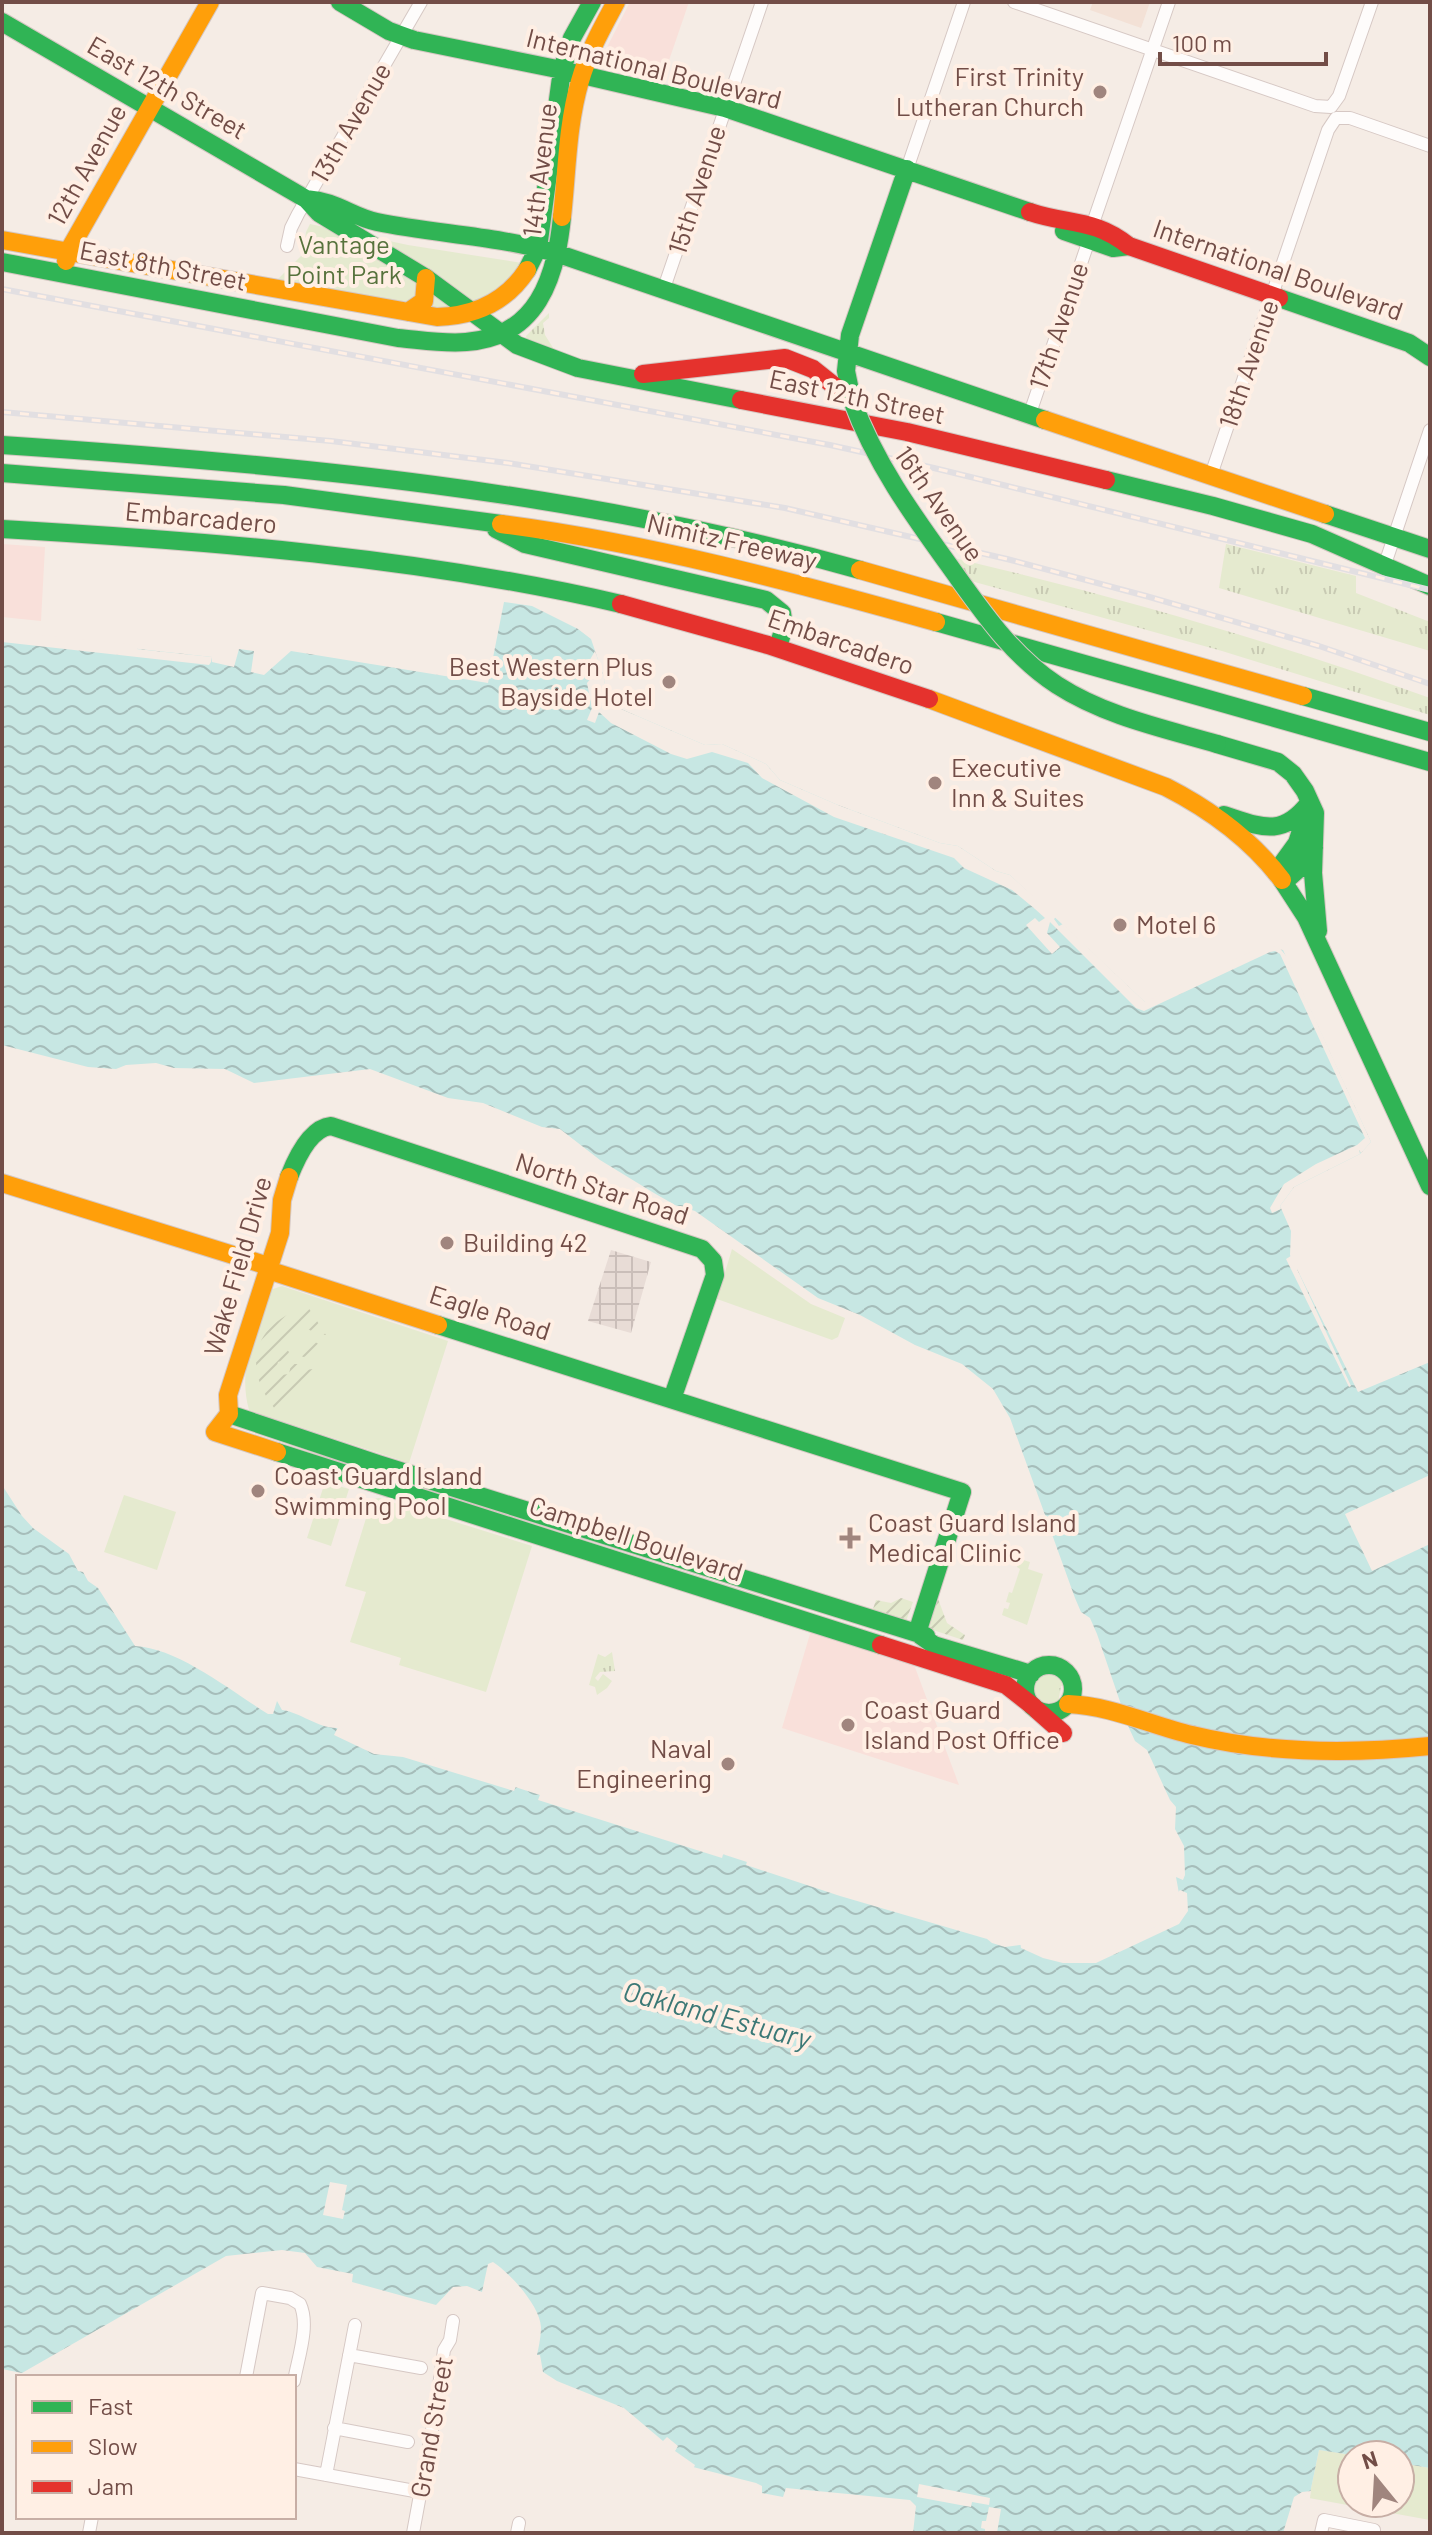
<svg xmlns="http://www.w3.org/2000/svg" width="1432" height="2535" font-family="Barlow,sans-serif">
	<defs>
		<pattern id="industrial-grid" width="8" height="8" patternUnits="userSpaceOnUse" patternTransform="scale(2)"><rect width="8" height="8" fill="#e8dcd6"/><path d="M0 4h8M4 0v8" fill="none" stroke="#cabeb9"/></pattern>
		<pattern id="grass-tufts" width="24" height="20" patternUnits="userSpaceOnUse" patternTransform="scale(2)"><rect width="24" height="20" fill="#e5eacf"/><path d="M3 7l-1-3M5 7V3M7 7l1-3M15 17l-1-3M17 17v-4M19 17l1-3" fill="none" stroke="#c8cab3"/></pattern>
		<pattern id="garden-furrows" width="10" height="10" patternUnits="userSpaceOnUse" patternTransform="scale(2)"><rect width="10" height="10" fill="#e5eacf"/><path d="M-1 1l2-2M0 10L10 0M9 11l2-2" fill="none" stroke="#c8cab3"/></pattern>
		<pattern id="water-waves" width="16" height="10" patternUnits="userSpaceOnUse" patternTransform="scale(2)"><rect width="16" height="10" fill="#c7e7e3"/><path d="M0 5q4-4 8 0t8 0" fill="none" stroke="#a6bdba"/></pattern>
	</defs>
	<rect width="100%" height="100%" fill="#f5ece5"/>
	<path fill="#f3e1d6" d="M1093,2H1150L1141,28L1090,10Z"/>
	<path fill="#f9e0da" d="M630,2H689L664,75L601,59Z
		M2,544L45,547L41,621L2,617Z
		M813,1624L910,1654L959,1785L782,1728Z"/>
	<path fill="url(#industrial-grid)" d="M611,1250L651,1262L631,1333L588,1321Z"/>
	<path fill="url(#grass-tufts)" d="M549,313V318L543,323L545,335L555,351L527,341L526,336Z
		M1226,544L1356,576V593L1430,622V651L1219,588Z
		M954,558C1115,596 1275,642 1430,698V715L1222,651L971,581Z
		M612,1652L615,1671L600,1672L595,1678L598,1681L603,1674L612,1681L607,1688L597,1695L595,1687L589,1685L598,1654L605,1657Z
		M1045,1672L1059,1675L1065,1685L1061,1686L1058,1703L1046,1707L1029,1692L1032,1679Z"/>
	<path fill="#e5eacf" d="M310,224L408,245L522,263C497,293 471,312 430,307L277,280L303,254L306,232Z
		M732,1249L811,1304L845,1318L838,1337L832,1340L717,1299Z
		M282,1286L448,1341L409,1463L249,1410C237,1367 256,1330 270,1290Z
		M325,1482L349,1489L331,1546L307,1538Z
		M124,1495L176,1512L157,1570L104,1552Z
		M379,1498L532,1546L486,1692L399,1665L401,1658L350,1642L366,1592L345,1586L372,1499Z
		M1020,1559L1030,1562L1028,1569L1043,1574L1027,1625L1002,1615L1004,1608L1008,1609L1010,1603L1006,1602L1009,1592L1012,1593L1020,1569L1017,1567Z
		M1319,2450L1352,2455V2503H1400V2463L1430,2468V2520L1309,2498Z"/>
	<path fill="url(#garden-furrows)" d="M308,1307L326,1335L316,1334L305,1327L295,1337L287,1339L284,1346L289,1352L287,1359L278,1362L276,1370L281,1375L289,1374L291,1364H300L305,1370L313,1369C313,1378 306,1393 299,1398L294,1392L288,1403L275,1409C240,1366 255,1321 308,1307Z
		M312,1340L320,1345L322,1353L314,1360L310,1356L303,1357L297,1351L300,1343Z
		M937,1596L947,1623L965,1635L963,1640L927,1628Z
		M901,1598L913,1602L906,1621L872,1612L876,1600L891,1603Z"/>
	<path fill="url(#water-waves)" d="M504,602L532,606L578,629L591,639L605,680L600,700L705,745L722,744L766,764L780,780L838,805L940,843L958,846L996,871L1010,875L1147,1004L1274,949L1283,950L1371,1142L1360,1154L1294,1187L1280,1206L1291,1231L1290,1255L1358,1392L1430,1362V2468L1400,2463V2455H1352L1319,2450L1309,2498L1297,2509L1294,2533H913L916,2506L910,2500L786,2488L783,2497L762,2493V2486L756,2483L693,2467L691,2472L640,2429L534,2371C536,2357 541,2341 541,2327C540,2306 510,2273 493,2262L488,2264L482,2292L467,2286L453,2287L436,2305L352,2282L353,2274L317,2267L305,2253L282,2250L226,2256L22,2373L2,2369V1485L22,1516L33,1528L69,1554L78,1571L83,1572L88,1581L98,1588L135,1646C178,1648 231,1691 268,1714H273L277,1701L282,1710C300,1712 319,1729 338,1728L377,1750L406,1755L512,1786L747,1862L964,1927L981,1934L992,1943L1005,1947L1028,1944L1073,1960L1105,1956L1179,1920L1186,1904L1180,1899L1176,1877L1183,1880L1185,1875L1184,1846L1175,1829L1176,1807L1170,1800L1147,1750L1135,1741L1129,1728L1097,1634L1090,1618L1081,1612L1075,1598L1010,1418L993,1389L962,1364L915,1345L860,1315L818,1298L695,1211L675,1205L654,1193L600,1160L560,1129L542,1127L483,1103L448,1098L370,1069L254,1083L225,1069L174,1068L156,1063L126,1065L116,1069L88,1067L2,1045V634L212,657V662L234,667L239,649L254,651L251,672L264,675L291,651L488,683Z"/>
	<path fill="#f5ece5" d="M2,631L137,645V649L212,657L211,662L209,665L2,642Z
		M595,651L605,680L600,700L705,745L722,744L766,764L780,780L838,805L940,843L958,846L996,871L1010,875L1051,912L1054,910L1058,915L1054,919L1059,926L1063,924L1145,1002L1257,949L1278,946L1287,957L1371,1142L1361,1153L1359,1150L1360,1154L1294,1187L1280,1206L1281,1209L1272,1213L1270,1208L1284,1184L1316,1164L1357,1145L1365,1138L1280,954L1275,951L1270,952L1144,1011L1136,1008L1050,922L1047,933L1060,947L1052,954L1026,925L1035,918L1039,922L1045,918L1035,909L1012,890L964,868L954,858L834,817L762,778L748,763L712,752L687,759L671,754L611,723L599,712L595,723L587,720L592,708L587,683L592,677L588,663Z
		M1294,1254L1300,1266L1297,1269L1351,1386L1349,1387L1286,1259Z
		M1430,1475V1544L1372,1571L1345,1514Z
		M339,1725L345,1731L367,1738L379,1746L407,1751L514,1782L517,1784L514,1791L403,1757L374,1754L334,1735Z
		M541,1792L724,1851L722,1858L538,1800Z
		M748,1858L965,1923L981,1929L987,1939L840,1896L746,1865Z
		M1180,1890L1187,1893L1188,1911L1179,1924L1096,1963H1063L1043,1958L1021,1948L1020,1941L1028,1940L1073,1956L1104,1952L1176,1917L1181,1905L1175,1896Z
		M330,2182L347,2185L342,2210L345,2211L343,2219L323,2215Z
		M532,2355H540L543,2372L557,2381L624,2408L663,2441L667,2437L678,2446L675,2451L695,2465L690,2476L638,2433L539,2380L530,2372Z
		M919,2484L990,2498L989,2505L972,2502L971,2507L917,2497Z
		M1311,2491L1309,2504L1301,2508L1295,2533H1283L1294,2497L1302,2492Z
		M989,2507L1001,2509L997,2533H985V2529L981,2528L982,2521H986Z"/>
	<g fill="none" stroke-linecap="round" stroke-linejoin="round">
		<g stroke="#d6c8c4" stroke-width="14">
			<path id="street" d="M1014,2L1315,106L1331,107L1339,96L1372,2
				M907,169L964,2
				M1092,226L1169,2
				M287,246L291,228L298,214L421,2
				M664,288L762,2
				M1030,413L1089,240
				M1211,475L1328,130L1336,118H1350L1430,146
				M1385,564L1430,430
				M349,2355L421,2368
				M246,2377L262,2293L290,2298L300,2304C310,2325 298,2358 294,2381
				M334,2428L408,2442
				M294,2469L420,2492
				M326,2475L355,2325
				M89,2533L92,2517
				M413,2533L436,2408L444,2350L450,2340L453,2321
				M517,2533L519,2523
				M1321,2533L1324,2520L1374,2530L1373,2533"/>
		</g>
		<g stroke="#d5c7c2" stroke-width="20">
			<path id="fast" d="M340,2L389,31L414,40L552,68L725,108L1030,212
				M2,22L306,199L319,213L426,278L517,345L578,368L741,400
				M306,199C337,201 350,216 377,222C436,234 498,236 556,253L1045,420
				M1064,231L1113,248L1129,246
				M2,262L398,338C421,340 444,344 466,342C537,337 556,278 562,217
				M527,270L538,248L562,70L572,38L592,2
				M1279,298L1409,343L1430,357
				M852,400L846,371L850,335L907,169
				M2,445C290,464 581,491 860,570
				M2,473L284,495L501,524
				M1106,480L1213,506L1312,534L1430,586
				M1325,514L1430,549
				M2,529C208,541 419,557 621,604
				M496,529L525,544L766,600L782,613L784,627L778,647
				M936,622L1430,762
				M1303,696L1430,732
				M1217,744L1278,762L1293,774L1305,791L1315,813L1313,873L1318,931
				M1224,815C1261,827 1282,838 1309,803
				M1276,872L1297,843L1308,809
				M1282,880L1306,917L1430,1186
				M1284,882L1303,865L1314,848
				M289,1177C296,1159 310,1128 331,1126L702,1249L713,1261L715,1275L672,1399
				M438,1325L962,1492L917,1633L934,1645L1031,1674
				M229,1414L378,1464L926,1636
				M277,1452L881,1645
				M1025 1689a24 24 0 1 1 48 0a24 24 0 1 1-48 0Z"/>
		</g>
		<g stroke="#d5c7c2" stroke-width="20">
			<path id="slow" d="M562,217C567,172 567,125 580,81C588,53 602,28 616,2
				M2,240L437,317C475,316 506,302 527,270
				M66,261L68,252L210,2
				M408,312L424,301L426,278
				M1045,420L1325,514
				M501,524C648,543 793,582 936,622
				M860,570L1303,696
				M929,699L1166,787C1211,810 1251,839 1282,880
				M2,1183L262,1264L268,1270L438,1325
				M277,1452L215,1432L229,1414L228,1395L280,1233L282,1200L289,1177
				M1068,1704C1112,1706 1150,1725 1192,1735C1270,1754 1351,1754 1430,1746"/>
		</g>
		<g stroke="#d5c7c2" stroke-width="20">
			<path id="jam" d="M1030,212C1068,225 1094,218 1129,246L1279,298
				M643,374L785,358L813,369L852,400
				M741,400L907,432L1106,480
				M621,604L768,645L929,699
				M881,1645L1006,1685L1034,1707
				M1037,1710L1063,1733"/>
		</g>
		<use href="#street" stroke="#fefcfb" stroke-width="12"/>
		<use href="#fast" stroke="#30b455" stroke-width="18"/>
		<use href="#slow" stroke="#ff9f0a" stroke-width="18"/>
		<use href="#jam" stroke="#e5322d" stroke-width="18"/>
		<g stroke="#e2dfe2" stroke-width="6">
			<path id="rail" d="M2,289L830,445L934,468L1430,590
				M2,412L331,441L508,463L785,508L1007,559L1146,596L1319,646L1430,684"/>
		</g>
		<use href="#rail" stroke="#ffefe4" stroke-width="3" stroke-dasharray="9" stroke-linecap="butt"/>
		<g stroke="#d5c7c2" stroke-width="20" stroke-linecap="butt">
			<path id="fast-bridge" d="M852,400C875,463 912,514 951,568C982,611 1012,656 1057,685C1105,716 1162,728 1217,744"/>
		</g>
		<use href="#fast-bridge" stroke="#30b455" stroke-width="18"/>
	</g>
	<g fill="#a0857e" stroke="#ffefe4" stroke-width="3">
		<circle cx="1100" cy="92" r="8"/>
		<circle cx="669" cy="682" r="8"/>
		<circle cx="935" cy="783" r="8"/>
		<circle cx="1120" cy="925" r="8"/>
		<circle cx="447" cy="1243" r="8"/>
		<circle cx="258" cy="1491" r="8"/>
		<path d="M846 1526h8v8h8v8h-8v8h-8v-8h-8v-8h8z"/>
		<circle cx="848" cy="1725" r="8"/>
		<circle cx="728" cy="1764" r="8"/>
	</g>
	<g text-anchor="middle" stroke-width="8" stroke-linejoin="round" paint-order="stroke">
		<g font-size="26" fill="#724d47" stroke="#ffefe4">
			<text transform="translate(654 69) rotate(14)" y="9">International Boulevard</text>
			<text transform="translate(167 88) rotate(30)" y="9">East 12th Street</text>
			<text transform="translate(351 123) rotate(-60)" y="9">13th Avenue</text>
			<text transform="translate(87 165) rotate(-61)" y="9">12th Avenue</text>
			<text transform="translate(540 170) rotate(-83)" y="9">14th Avenue</text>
			<text transform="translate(697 190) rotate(-72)" y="9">15th Avenue</text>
			<text transform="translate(163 266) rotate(11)" y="9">East 8th Street</text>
			<text transform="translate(1278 270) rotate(19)" y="9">International Boulevard</text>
			<text transform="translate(1059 326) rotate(-71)" y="9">17th Avenue</text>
			<text transform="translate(1249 364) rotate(-71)" y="9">18th Avenue</text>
			<text transform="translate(857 397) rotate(12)" y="9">East 12th Street</text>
			<text transform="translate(939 504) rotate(55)" y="9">16th Avenue</text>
			<text transform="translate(201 518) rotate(5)" y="9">Embarcadero</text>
			<text transform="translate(732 542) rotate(13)" y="9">Nimitz Freeway</text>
			<text transform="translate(841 642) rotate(19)" y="9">Embarcadero</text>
			<text transform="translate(602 1189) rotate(18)" y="9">North Star Road</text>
			<text transform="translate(238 1266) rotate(-74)" y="9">Wake Field Drive</text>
			<text transform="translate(490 1313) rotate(18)" y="9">Eagle Road</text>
			<text transform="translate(636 1539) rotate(18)" y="9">Campbell Boulevard</text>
			<text transform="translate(432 2427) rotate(-80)" y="9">Grand Street</text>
		</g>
		<g font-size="26" fill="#724d47" stroke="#ffefe4" text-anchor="start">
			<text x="1084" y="86" text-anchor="end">First Trinity<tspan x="1084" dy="30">Lutheran Church</tspan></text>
			<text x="653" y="676" text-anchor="end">Best Western Plus<tspan x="653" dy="30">Bayside Hotel</tspan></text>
			<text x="951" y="777">Executive<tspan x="951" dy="30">Inn &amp; Suites</tspan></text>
			<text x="1136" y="934">Motel 6</text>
			<text x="463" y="1252">Building 42</text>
			<text x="274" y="1485">Coast Guard Island<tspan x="274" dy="30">Swimming Pool</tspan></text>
			<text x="868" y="1532">Coast Guard Island<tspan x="868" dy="30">Medical Clinic</tspan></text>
			<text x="864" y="1719">Coast Guard<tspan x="864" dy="30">Island Post Office</tspan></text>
			<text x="712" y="1758" text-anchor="end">Naval<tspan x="712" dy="30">Engineering</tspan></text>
		</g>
		<g font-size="26" fill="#57723c" stroke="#ffefe4">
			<text x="344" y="254">Vantage<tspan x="344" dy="30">Point Park</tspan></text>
		</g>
		<g font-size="28" font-style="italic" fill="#3b7876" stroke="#ffefe4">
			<text transform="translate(717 2015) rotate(15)" y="10">Oakland Estuary</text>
		</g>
	</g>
	<rect width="1432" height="2535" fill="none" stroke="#724d47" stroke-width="8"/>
	<rect x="16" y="2375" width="280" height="144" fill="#ffefe4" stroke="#c7aea5" stroke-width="2"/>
	<rect x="32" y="2401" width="40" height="12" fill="#30b455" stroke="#c7aea5" stroke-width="2"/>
	<text x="88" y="2415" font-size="24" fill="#724d47">Fast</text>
	<rect x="32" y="2441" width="40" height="12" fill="#ff9f0a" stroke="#c7aea5" stroke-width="2"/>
	<text x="88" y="2455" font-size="24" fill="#724d47">Slow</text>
	<rect x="32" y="2481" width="40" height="12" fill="#e5322d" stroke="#c7aea5" stroke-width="2"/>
	<text x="88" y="2495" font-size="24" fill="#724d47">Jam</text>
	<g transform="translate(1376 2479) rotate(342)"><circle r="38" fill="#ffefe4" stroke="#c7aea5" stroke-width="2"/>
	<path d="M0-6L14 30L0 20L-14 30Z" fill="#a0857e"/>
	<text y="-12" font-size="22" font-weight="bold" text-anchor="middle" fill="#724d47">N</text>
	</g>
	<path d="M1160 52v12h166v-12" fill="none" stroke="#724d47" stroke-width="4"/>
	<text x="1172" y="52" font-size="24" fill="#724d47" stroke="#ffefe4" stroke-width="6" paint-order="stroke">100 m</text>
</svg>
